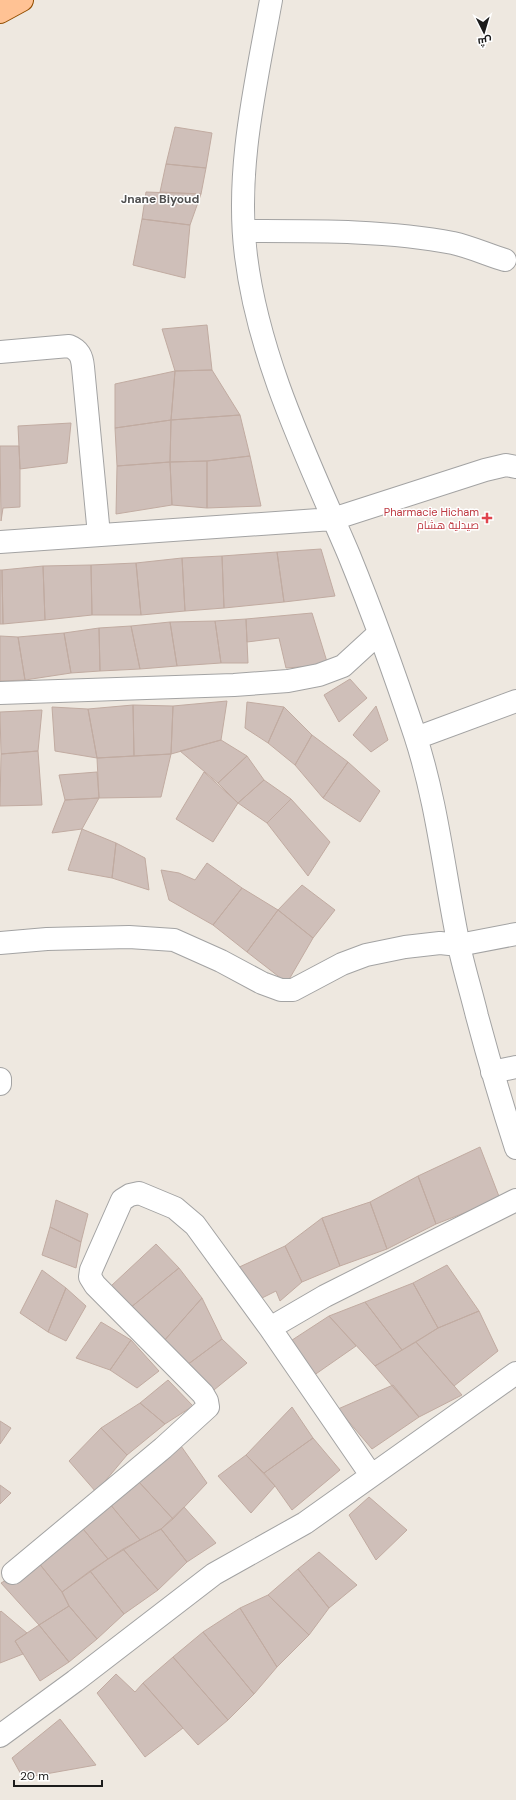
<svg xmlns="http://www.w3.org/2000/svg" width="516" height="1800" font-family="'DM Sans',Cairo,sans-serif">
	<rect width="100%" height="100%" fill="#eee8e0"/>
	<path fill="#cfbfb9" stroke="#c1aba1" d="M175,127L212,133L206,168L166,164Z
		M166,164L206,168L201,194L160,192Z
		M146,192L201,194L190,225L142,219Z
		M142,219L190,225L185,278L133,265Z
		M207,325L212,370L175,371L162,329Z
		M212,370L240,415L171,420L175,371Z
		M175,371L171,420L115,428V384Z
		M240,415L250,456L207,461L170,462L171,420Z
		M171,420L170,462L117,466L115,428Z
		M71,423L67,463L20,469L18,426Z
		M0,446H19L20,469V507L3,508L1,521Z
		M250,456L261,506L207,508V461Z
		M207,461V508L172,505L170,462Z
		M170,462L172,505L116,514L117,466Z
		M321,549L335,596L284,602L277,552Z
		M277,552L284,602L224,608L222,556Z
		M222,556L224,608L185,611L182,558Z
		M182,558L185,611L141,615L136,563Z
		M136,563L141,615H92L91,565Z
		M91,565L92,615L45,620L43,566Z
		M43,566L45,620L3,624L2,570Z
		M0,570H2L3,624H0Z
		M312,613L328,665L286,668L279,638L247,642L246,619Z
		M246,619L248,663H221L215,621Z
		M215,621L221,663L177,666L170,622Z
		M170,622L177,666L140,669L131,626Z
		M131,626L140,669L100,671L99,628Z
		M99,628L100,671L71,673L64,633Z
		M64,633L71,673L25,680L18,637Z
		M0,636L18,637L25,680L0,681Z
		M350,679L367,698L339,722L324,695Z
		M227,701L221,740L171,754L173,706Z
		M247,702L284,707L268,743L245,728Z
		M133,705L134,756L97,758L88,709Z
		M133,705L173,706L171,754L134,756Z
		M376,706L388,740L371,752L353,735Z
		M52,707L88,709L97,758L55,751Z
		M284,707L312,735L295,765L268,743Z
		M42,710L38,751L1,754L0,712Z
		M312,735L348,762L323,798L295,765Z
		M221,740L247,756L218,783L180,751Z
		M38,751L42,805L0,806L1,754Z
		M171,754L161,797L99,798L97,758Z
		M247,756L264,780L238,803L218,783Z
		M348,762L380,791L360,822L323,798Z
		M97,772L99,798L65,800L59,775Z
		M204,772L238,803L213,842L176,819Z
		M264,780L291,799L267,823L238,803Z
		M99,798L82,829L52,833L65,800Z
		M291,799L330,842L308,876L267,823Z
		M82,829L116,843L112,878L68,870Z
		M116,843L145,858L149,890L112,878Z
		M207,863L242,888L213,925L169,900L161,870L179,873L195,880Z
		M302,885L335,910L313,938L278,910Z
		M242,888L278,910L247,952L213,925Z
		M278,910L313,938L287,983L247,952Z
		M480,1147L500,1199L436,1224L418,1176Z
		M418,1176L436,1224L387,1249L370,1202Z
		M56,1200L88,1214L81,1242L50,1227Z
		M370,1202L387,1249L340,1266L322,1218Z
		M322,1218L340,1266L302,1282L285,1246Z
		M50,1227L81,1242L76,1268L42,1255Z
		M156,1244L179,1268L130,1308L111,1286Z
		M285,1246L302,1282L280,1301L276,1291L256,1301L235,1269Z
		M447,1265L479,1311L438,1328L413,1283Z
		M179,1268L202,1298L163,1342L130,1308Z
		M42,1270L66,1288L48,1332L20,1313Z
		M413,1283L438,1328L402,1350L365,1302Z
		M66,1288L86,1306L66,1341L48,1332Z
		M202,1298L222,1339L187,1365L163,1342Z
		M365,1302L402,1350L375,1366L329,1316Z
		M479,1311L498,1351L454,1386L416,1342L438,1328Z
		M329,1316L356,1346L310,1378L286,1344Z
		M101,1322L131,1340L110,1370L76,1358Z
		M222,1339L247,1363L209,1394L187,1365Z
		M131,1340L159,1371L137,1388L110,1370Z
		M416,1342L462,1395L419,1417L375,1366Z
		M168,1380L193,1406L165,1424L140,1403Z
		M393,1385L419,1417L372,1449L338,1409Z
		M140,1403L165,1424L127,1455L101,1428Z
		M292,1407L313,1438L264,1473L246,1455Z
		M0,1421L11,1428L0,1444Z
		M101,1428L127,1455L96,1492L69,1461Z
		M313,1438L340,1470L292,1510L275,1486L264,1473Z
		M181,1446L207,1483L173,1519L139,1482Z
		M246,1455L275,1486L251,1513L218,1476Z
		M139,1482L173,1519L161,1529L140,1540L109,1503Z
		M0,1485L11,1493L0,1504Z
		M369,1497L407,1530L376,1560L349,1515Z
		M109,1503L140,1540L108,1559L79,1524Z
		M184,1507L216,1543L187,1562L161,1529Z
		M79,1524L108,1559L62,1592L38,1562Z
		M161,1529L187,1562L158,1590L123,1549Z
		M123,1549L158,1590L124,1614L90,1571Z
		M319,1552L357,1585L329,1608L298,1569Z
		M38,1562L62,1592L69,1606L39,1625L1,1583Z
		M298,1569L329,1608L309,1635L268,1595Z
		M90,1571L124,1614L97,1639L69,1606L62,1592Z
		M268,1595L309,1635L277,1667L240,1608Z
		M69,1606L97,1639L69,1662L39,1625Z
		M240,1608L277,1667L254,1694L203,1632Z
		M1,1611L27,1633L15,1641L23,1654L0,1663V1612Z
		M39,1625L69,1662L40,1681L15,1641Z
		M203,1632L254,1694L228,1720L173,1657Z
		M173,1657L228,1720L198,1745L143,1683Z
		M116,1674L135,1692L143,1683L183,1728L145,1757L97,1693Z
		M60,1719L96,1765L23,1778L12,1758Z"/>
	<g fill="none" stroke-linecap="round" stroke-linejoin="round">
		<g stroke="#a3a3a3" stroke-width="24">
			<path id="minor" d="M271,0C256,84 235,170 246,256C259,361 308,459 349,555C373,614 395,675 415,735C437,802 444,872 458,941C463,966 471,991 477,1016C489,1061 502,1105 516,1148
				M244,231C311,231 387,230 453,243C471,247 488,255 505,260
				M0,352L69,346C79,350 82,356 83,367L99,535
				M0,542L333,519L485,470L506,465L516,467
				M0,693L234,685L288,681L319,675L343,666L379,633
				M416,738L516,701
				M0,943L47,939L129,937L174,940L221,961L262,983L281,990H293L342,964L366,955L405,947L440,943L459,945L516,934
				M492,1072L516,1067
				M0,1079V1084
				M270,1328L325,1296L516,1200
				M13,1573L163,1448L208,1407L207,1401L203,1394L95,1285L90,1277L91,1270L122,1200L130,1195L139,1193L175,1208L195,1225L270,1328L371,1475
				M0,1736L75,1681L214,1574L305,1523L516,1373"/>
		</g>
		<g stroke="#934e00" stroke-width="24">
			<path id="major" d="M0,12L22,0"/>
		</g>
		<use href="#minor" stroke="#fff" stroke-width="22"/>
		<use href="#major" stroke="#ffc294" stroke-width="22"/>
	</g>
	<path fill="#e0444e" stroke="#fff" stroke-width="1.5" d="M485 512h4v4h4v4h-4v4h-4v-4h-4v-4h4z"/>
	<g text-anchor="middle" stroke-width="3" stroke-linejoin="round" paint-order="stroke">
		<g font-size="11" fill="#be3a42" stroke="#fff" text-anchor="end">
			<text x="479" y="516">Pharmacie Hicham<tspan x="479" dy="13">صيدلية هشام</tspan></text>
		</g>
		<g font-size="12" font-weight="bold" fill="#4f4f4f" stroke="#fff">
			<text x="160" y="203">Jnane Biyoud</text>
		</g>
	</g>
	<g transform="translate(484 32) rotate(175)" stroke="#ffffff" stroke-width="3" paint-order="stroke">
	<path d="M0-3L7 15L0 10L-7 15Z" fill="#1c1c1c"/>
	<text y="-6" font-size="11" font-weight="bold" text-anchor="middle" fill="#1c1c1c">ش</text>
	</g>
	<path d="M14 1780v6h88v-6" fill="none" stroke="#1c1c1c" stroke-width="2"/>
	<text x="20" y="1780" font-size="12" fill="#1c1c1c" stroke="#ffffff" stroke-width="3" paint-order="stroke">20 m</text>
</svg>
